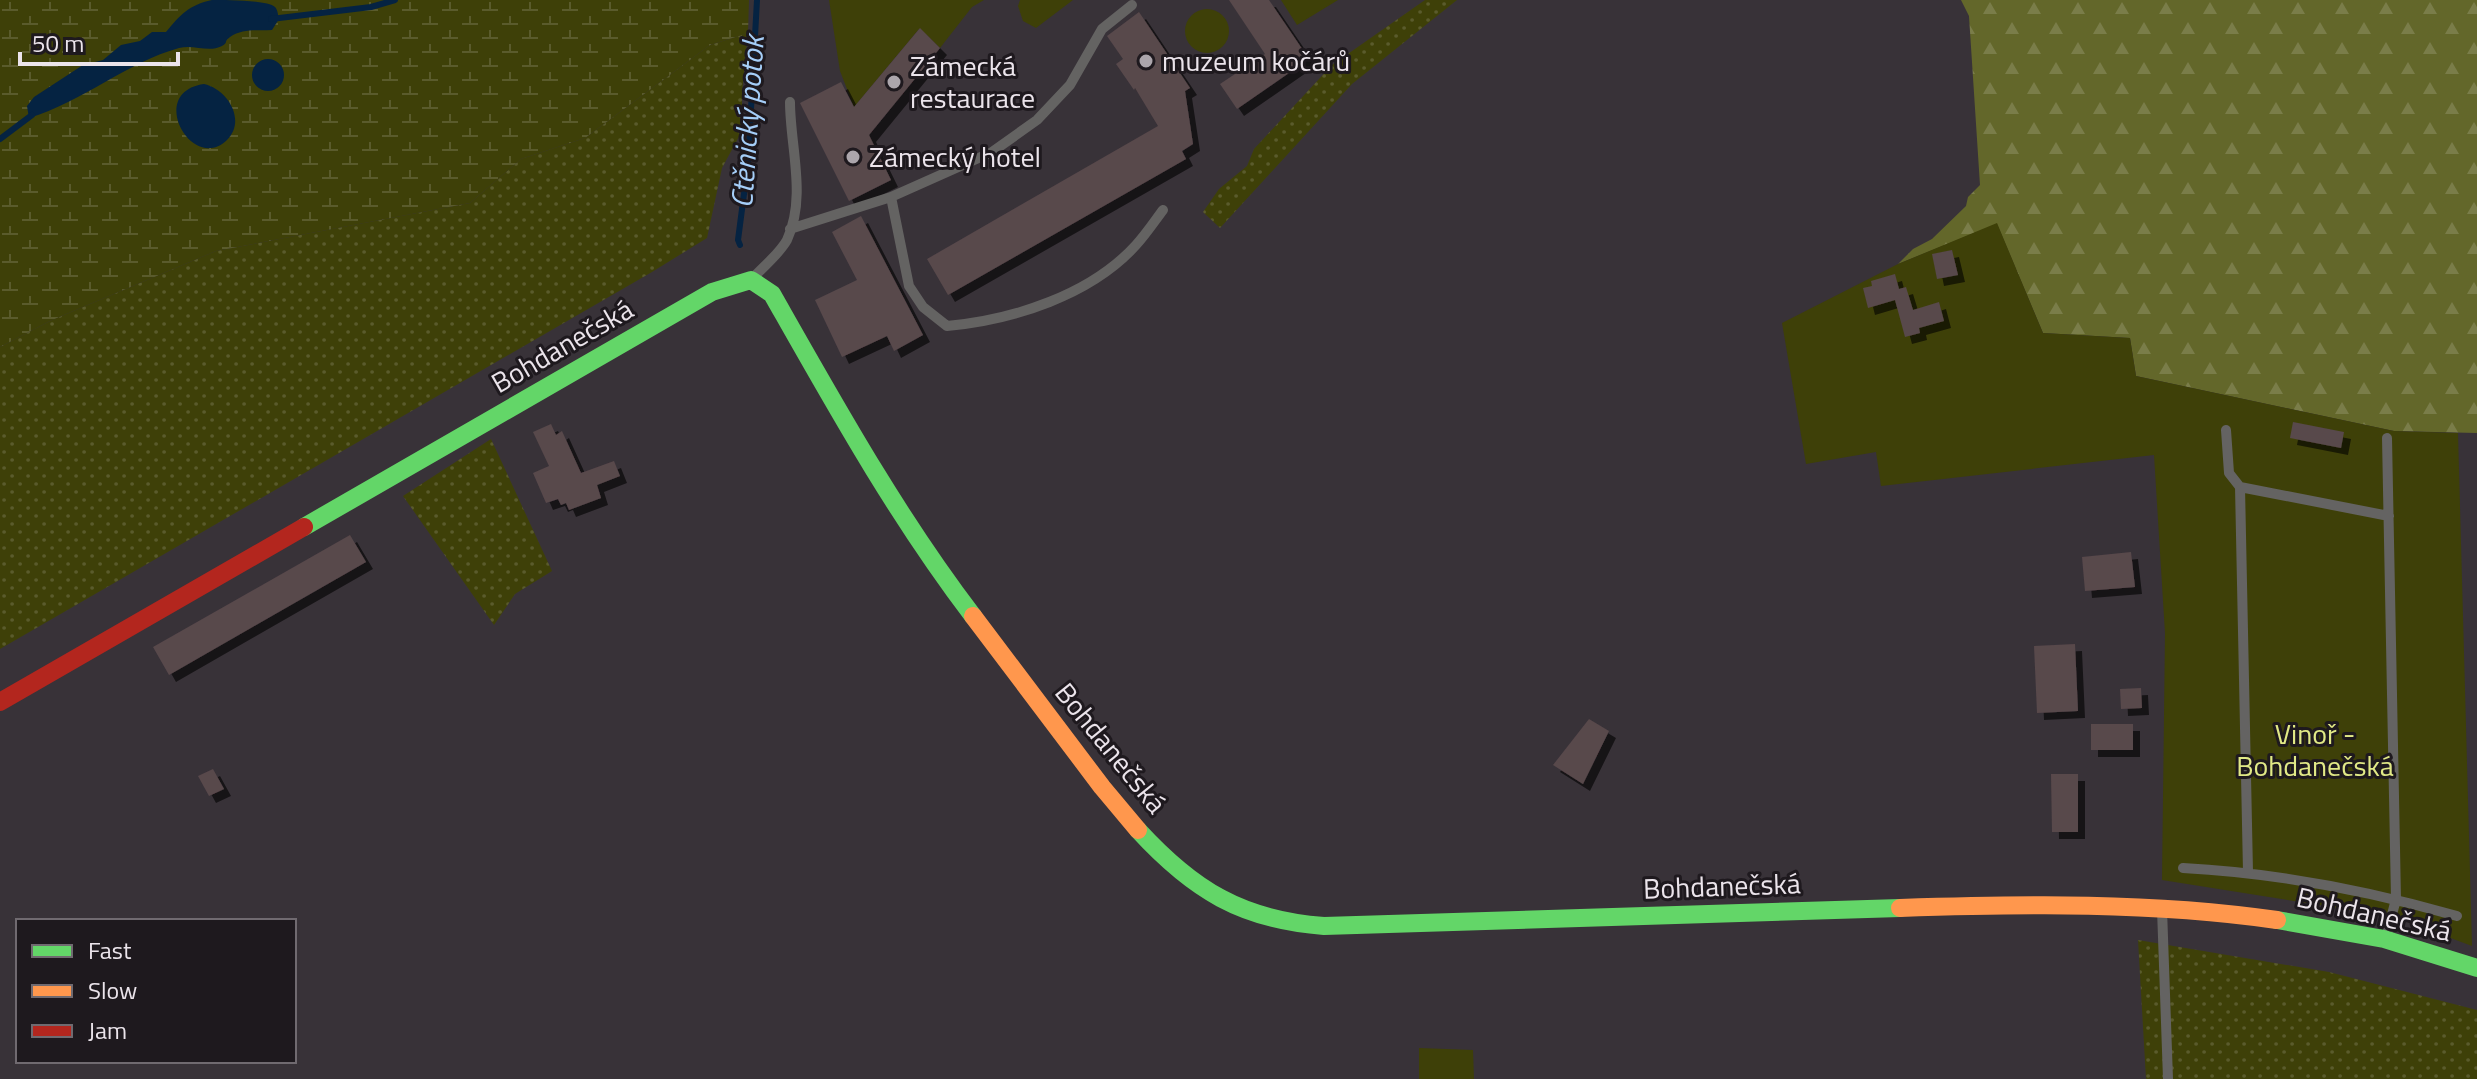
<svg xmlns="http://www.w3.org/2000/svg" width="2477" height="1079" font-family="'Titillium Web',sans-serif">
	<defs>
		<pattern id="grass-dots" width="8" height="8" patternUnits="userSpaceOnUse" patternTransform="scale(2)"><rect width="8" height="8" fill="#3e4008"/><path d="M2 2h.1M6 6h.1" fill="none" stroke="#5a5b2c" stroke-width="1.8" stroke-linecap="round"/></pattern>
		<pattern id="forest-firs" width="22" height="20" patternUnits="userSpaceOnUse" patternTransform="scale(2)"><rect width="22" height="20" fill="#63672a"/><path d="M5 1l3.5 6h-7zM16 11l3.5 6h-7z" fill="#7a7d49"/></pattern>
		<pattern id="wetland-marsh" width="20" height="14" patternUnits="userSpaceOnUse" patternTransform="scale(2)"><rect width="20" height="14" fill="#3e4008"/><path d="M1 5h8M5 5V1M11 12h8M15 12V8" fill="none" stroke="#5a5b2c"/></pattern>
		<filter id="shadow"><feDropShadow dx="7" dy="7" stdDeviation="0" flood-color="#0009"/></filter>
	</defs>
	<rect width="100%" height="100%" fill="#383238"/>
	<path fill="url(#grass-dots)" d="M1425,0H1457L1352,84L1220,228L1203,212L1219,189L1247,166L1254,149L1332,65Z
		M748,33L742,93V131L722,168L707,238L652,272L0,649V347L52,320L216,251L470,203L521,159L585,138L710,45Z
		M491,439L552,571L515,594L494,625L403,496Z
		M2138,940L2329,972L2477,1010V1079H2146Z"/>
	<path fill="url(#forest-firs)" d="M1961,0H2477V433L2394,431L2136,376L2130,338L2043,333L1997,224L1898,264L1913,249L1932,239L1966,206L1968,197L1980,185L1969,16Z"/>
	<path fill="url(#wetland-marsh)" d="M0,0H749L748,33L710,45L585,138L521,159L470,203L216,251L52,320L0,347Z"/>
	<path fill="#3e4008" d="M829,0H984L972,7L940,48L919,29L854,107L840,71Z
		M1020,0H1073L1036,28L1023,21L1018,6Z
		M1281,0H1338L1297,25Z
		M1185 31a22 22 0 1 1 44 0a22 22 0 1 1-44 0Z
		M1997,223L2043,333L2130,338L2136,376L2394,431L2458,433L2472,946L2394,917L2162,880L2165,633L2154,455L1881,486L1876,452L1806,464L1782,323L1898,264Z
		M1419,1048L1473,1050L1474,1079H1419Z"/>
	<path fill="#052342" d="M212,0C225,0 267,0 275,7C278,10 278,16 279,19L272,30C258,31 243,28 230,37C223,42 229,42 222,46C208,53 194,44 179,48C128,62 82,102 29,118L27,106L34,97L83,65L103,60L121,45L140,41L152,32H166C180,15 189,5 212,0Z
		M252 75a16 16 0 1 1 32 0a16 16 0 1 1-32 0Z
		M204,84C227,89 247,120 227,140C192,174 146,92 204,84Z"/>
	<g fill="none" stroke-linecap="round" stroke-linejoin="round">
		<path stroke="#052342" stroke-width="6" d="M271,19L371,7L395,0
			M0,139L32,115
			M740,245L738,240L748,163L757,0"/>
	</g>
	<path fill="#58484b" filter="url(#shadow)" d="M1229,0H1269L1309,59L1237,109L1220,84L1265,54Z
		M1139,12L1190,88L1185,91L1193,144L1182,151L1186,159L948,295L927,259L1158,126L1135,88L1134,90L1116,64L1123,59L1107,36Z
		M920,28L940,48L869,135L891,180L849,201L800,103L841,82L854,107Z
		M861,216L923,335L894,351L887,336L842,357L815,300L857,280L832,232Z
		M1952,250L1958,275L1937,279L1932,254Z
		M1895,274L1899,289L1906,287L1913,310L1939,302L1944,321L1919,328L1920,333L1905,337L1895,300L1868,308L1863,288L1872,286L1871,281Z
		M2293,422L2344,432L2341,448L2290,438Z
		M551,424L556,435L562,431L581,473L614,461L620,476L597,485L601,498L569,510L566,503L561,505L558,499L546,503L533,473L549,466L533,432Z
		M350,535L366,562L169,675L153,647Z
		M2131,552L2135,587L2085,591L2082,557Z
		M2075,644L2078,711L2037,713L2034,646Z
		M2141,688L2142,708L2121,709L2120,689Z
		M1589,719L1609,731L1583,784L1553,765Z
		M2091,724H2133V750H2091Z
		M213,769L224,789L209,796L198,776Z
		M2051,774H2078V832H2052Z"/>
	<g fill="none" stroke-linecap="round" stroke-linejoin="round">
		<path stroke="#646362" stroke-width="10" d="M891,197L909,286L923,307L947,326C1013,320 1091,295 1136,245C1146,234 1154,222 1163,210
			M790,229L891,197L992,152L1037,120L1070,85L1102,29L1132,5
			M754,277C764,266 780,253 787,240C807,197 790,146 790,102
			M2226,430L2229,473L2240,487L2248,872
			M2240,487L2389,516
			M2183,868C2278,873 2366,890 2457,916
			M2162,909L2168,1079
			M2386,938L2396,899L2387,438"/>
		<path stroke="#63d668" stroke-width="18" d="M304,527L712,292L751,280L772,294C835,405 896,515 973,616
			M1138,830C1193,890 1242,920 1324,926L1900,908
			M2277,920L2384,939L2477,968"/>
		<path stroke="#ff974d" stroke-width="18" d="M973,616L1102,787L1138,830
			M1900,908C2026,904 2151,902 2277,920"/>
		<path stroke="#b3261e" stroke-width="18" d="M0,702L304,527"/>
	</g>
	<g fill="#aca6ac" stroke="#1e191e" stroke-width="3">
		<circle cx="1146" cy="61" r="8"/>
		<circle cx="894" cy="82" r="8"/>
		<circle cx="853" cy="157" r="8"/>
	</g>
	<g text-anchor="middle" stroke-width="6" stroke-linejoin="round" paint-order="stroke">
		<g font-size="28" fill="#ebe4eb" stroke="#1e191e" text-anchor="start">
			<text x="1162" y="71">muzeum kočárů</text>
			<text x="910" y="76">Zámecká<tspan x="910" dy="32">restaurace</tspan></text>
			<text x="869" y="167">Zámecký hotel</text>
		</g>
		<g font-size="28" fill="#ebe4eb" stroke="#1e191e">
			<text transform="translate(562 346) rotate(-30)" y="10">Bohdanečská</text>
			<text transform="translate(1111 748) rotate(51)" y="10">Bohdanečská</text>
			<text transform="translate(1722 886) rotate(-2)" y="10">Bohdanečská</text>
			<text transform="translate(2374 914) rotate(13)" y="10">Bohdanečská</text>
		</g>
		<g font-size="28" fill="#e1e986" stroke="#1e191e">
			<text x="2315" y="744">Vinoř -<tspan x="2315" dy="32">Bohdanečská</tspan></text>
		</g>
		<g font-size="30" font-style="italic" fill="#a5cef8" stroke="#1e191e">
			<text transform="translate(748 122) rotate(-86)" y="10">Ctěnický potok</text>
		</g>
	</g>
	<rect x="16" y="919" width="280" height="144" fill="#1e191e" stroke="#706a70" stroke-width="2"/>
	<rect x="32" y="945" width="40" height="12" fill="#63d668" stroke="#706a70" stroke-width="2"/>
	<text x="88" y="959" font-size="24" fill="#ebe4eb">Fast</text>
	<rect x="32" y="985" width="40" height="12" fill="#ff974d" stroke="#706a70" stroke-width="2"/>
	<text x="88" y="999" font-size="24" fill="#ebe4eb">Slow</text>
	<rect x="32" y="1025" width="40" height="12" fill="#b3261e" stroke="#706a70" stroke-width="2"/>
	<text x="88" y="1039" font-size="24" fill="#ebe4eb">Jam</text>
	<path d="M20 52v12h158v-12" fill="none" stroke="#ebe4eb" stroke-width="4"/>
	<text x="32" y="52" font-size="24" fill="#ebe4eb" stroke="#1e191e" stroke-width="6" paint-order="stroke">50 m</text>
</svg>
